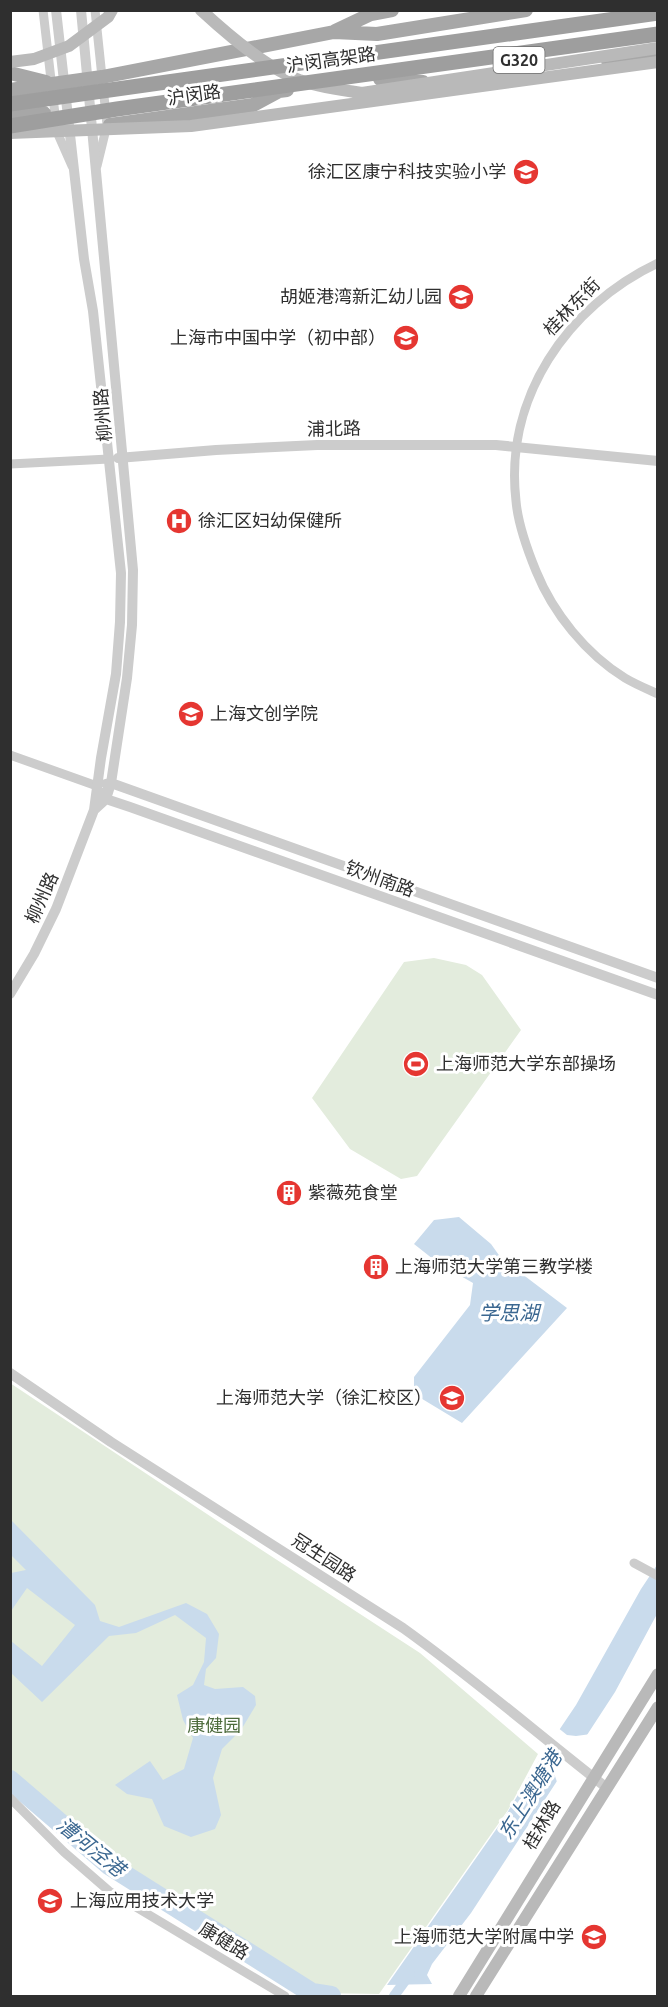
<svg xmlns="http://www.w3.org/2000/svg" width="668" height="2007" font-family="Ubuntu,'Noto Sans SC',sans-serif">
	<rect width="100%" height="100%" fill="#fff"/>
	<path fill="#e3ecdd" d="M434,958L466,965L482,975L521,1030L417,1176L401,1179L350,1149L312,1098L404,962Z
		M10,1383L228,1528L420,1653L538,1754L508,1810L379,1994L312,1993L109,1865L11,1780Z"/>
	<path fill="#c9dbec" d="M459,1217L491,1244L501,1258L567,1308L462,1423L414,1394V1377L470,1305L473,1283L438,1263L414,1244L434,1220Z
		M11,1520L95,1605L100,1621L119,1627L186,1603L207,1614L219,1634L216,1658L206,1669L204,1685L215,1689L243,1687L255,1696L256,1705L241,1730L222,1749L213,1778L221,1815L215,1829L191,1837L164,1826L152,1799L127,1794L115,1785L150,1761L163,1780L184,1769L193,1738L183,1720L177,1695L193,1685L204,1662L206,1638L175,1615L136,1633L109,1636L42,1702L11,1673V1641L42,1666L75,1625L27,1588L11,1611V1573L26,1570L11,1555Z
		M657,1565V1614L615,1692L471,1913L432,1964L427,1975L432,1984L387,1985L502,1821L543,1754L576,1705L641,1589Z"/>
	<path fill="#fff" d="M557,1727L567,1735L576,1736L591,1734L555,1790L557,1782L553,1770L539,1754Z"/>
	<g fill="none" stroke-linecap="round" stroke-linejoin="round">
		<path stroke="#c9dbec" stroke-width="10" d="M394,1996L410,1974"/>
		<path stroke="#c9dbec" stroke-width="20" d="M10,1780L109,1865L312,1993L331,1996"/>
		<path stroke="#ccc" stroke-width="9" d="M43,10L57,132L72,166
			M95,10L107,125L97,166
			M658,263C567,306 504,398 516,501C518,525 527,549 536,571C553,613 586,654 625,678C635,684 647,689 658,694
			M10,464L109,459
			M10,755L97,786
			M634,1563L658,1576
			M10,1798L64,1852L109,1891L285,1996"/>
		<path stroke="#ccc" stroke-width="10" d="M81,10L133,570L132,625L127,678L111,783L106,799L94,810
			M118,458L216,450L317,445H496L658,461
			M106,784L111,783L658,978
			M102,793L106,799L130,807L658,995
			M10,994L34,954L56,909L94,810L101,758L116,674L120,622L121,573L93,311L84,259L56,10
			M10,1373L111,1442L403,1628C473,1678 539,1735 607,1788"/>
		<path stroke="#b9b9b9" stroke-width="12" d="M459,1996L658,1674
			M476,1996L658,1707"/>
		<path stroke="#a7a7a7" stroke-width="14" d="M335,31L371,14L392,10
			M608,61L658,55
			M10,73L46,82
			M380,79L423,82
			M10,90L102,77L334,32L377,34L526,10
			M10,118L44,113
			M110,125L253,105L279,91L287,90"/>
		<path stroke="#b9b9b9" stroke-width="12" d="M201,10C227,34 266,68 299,80C320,87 340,90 362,93L658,48
			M10,62L34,59L69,46L108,17L112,10
			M10,133L191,126L658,62"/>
		<path stroke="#9e9e9e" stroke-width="15" d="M10,104L658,13
			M10,126L117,109L658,34"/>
	</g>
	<defs>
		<g id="school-disc" transform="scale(1.35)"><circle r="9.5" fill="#e53631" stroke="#fff"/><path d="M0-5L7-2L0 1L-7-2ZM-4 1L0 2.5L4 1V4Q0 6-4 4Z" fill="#fff"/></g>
		<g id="hospital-disc" transform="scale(1.35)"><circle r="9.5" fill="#e53631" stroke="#fff"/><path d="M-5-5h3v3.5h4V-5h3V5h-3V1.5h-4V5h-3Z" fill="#fff"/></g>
		<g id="stadium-disc" transform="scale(1.35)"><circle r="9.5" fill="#e53631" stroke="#fff"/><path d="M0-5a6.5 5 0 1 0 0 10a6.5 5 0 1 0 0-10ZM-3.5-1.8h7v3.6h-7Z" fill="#fff"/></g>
		<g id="building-disc" transform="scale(1.35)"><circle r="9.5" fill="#e53631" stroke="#fff"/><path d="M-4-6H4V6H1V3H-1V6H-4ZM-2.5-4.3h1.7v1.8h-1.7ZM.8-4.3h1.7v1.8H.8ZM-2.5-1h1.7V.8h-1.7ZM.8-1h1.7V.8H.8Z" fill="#fff"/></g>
		<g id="university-disc" transform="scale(1.35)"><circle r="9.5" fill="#e53631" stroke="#fff"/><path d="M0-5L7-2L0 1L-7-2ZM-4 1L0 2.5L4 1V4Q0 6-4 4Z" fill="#fff"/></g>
	</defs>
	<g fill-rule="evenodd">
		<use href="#school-disc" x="526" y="172"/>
		<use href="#school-disc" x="461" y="297"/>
		<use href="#school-disc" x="406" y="338"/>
		<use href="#hospital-disc" x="179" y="521"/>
		<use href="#school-disc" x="191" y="714"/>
		<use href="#stadium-disc" x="416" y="1064"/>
		<use href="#building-disc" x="289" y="1193"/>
		<use href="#building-disc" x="376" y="1267"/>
		<use href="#university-disc" x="452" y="1398"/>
		<use href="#university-disc" x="50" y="1901"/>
		<use href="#school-disc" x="594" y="1937"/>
	</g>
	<g text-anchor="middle" stroke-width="6" stroke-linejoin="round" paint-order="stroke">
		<rect fill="#fff" stroke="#6d6d6d" stroke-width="1.5" x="493.5" y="47" width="51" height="26" rx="4.5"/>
		<g font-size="16" font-weight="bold" fill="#2f2f2f">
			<text x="519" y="66">G320</text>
		</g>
		<g font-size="18" fill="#2f2f2f" stroke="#fff">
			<text transform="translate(331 60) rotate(-8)" y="6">沪闵高架路</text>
			<text transform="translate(194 95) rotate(-8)" y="6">沪闵路</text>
			<text transform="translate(572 307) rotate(-46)" y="6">桂林东街</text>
			<text transform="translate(103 415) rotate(-95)" y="6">柳州路</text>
			<text transform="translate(334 429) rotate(-1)" y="6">浦北路</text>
			<text transform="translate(380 879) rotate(20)" y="6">钦州南路</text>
			<text transform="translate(42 898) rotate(-66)" y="6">柳州路</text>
			<text transform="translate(324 1558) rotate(33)" y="6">冠生园路</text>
			<text transform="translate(542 1825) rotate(-59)" y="6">桂林路</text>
			<text transform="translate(224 1941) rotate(31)" y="6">康健路</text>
		</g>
		<g font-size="18" fill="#2f2f2f" stroke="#fff" text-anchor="start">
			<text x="506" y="178" text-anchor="end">徐汇区康宁科技实验小学</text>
			<text x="442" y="303" text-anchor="end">胡姬港湾新汇幼儿园</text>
			<text x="386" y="344" text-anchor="end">上海市中国中学（初中部）</text>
			<text x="198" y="527">徐汇区妇幼保健所</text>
			<text x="210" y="720">上海文创学院</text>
			<text x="436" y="1070">上海师范大学东部操场</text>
			<text x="308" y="1199">紫薇苑食堂</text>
			<text x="395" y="1273">上海师范大学第三教学楼</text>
			<text x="432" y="1404" text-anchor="end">上海师范大学（徐汇校区）</text>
			<text x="70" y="1907">上海应用技术大学</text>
			<text x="574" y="1943" text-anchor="end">上海师范大学附属中学</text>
		</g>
		<g font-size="18" fill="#4d6b3c" stroke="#fff">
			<text x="214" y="1732">康健园</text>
		</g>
		<g font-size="20" font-style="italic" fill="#3c6891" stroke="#fff">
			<text x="509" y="1320">学思湖</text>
			<text transform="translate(530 1795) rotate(-58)" y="7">东上澳塘港</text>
			<text transform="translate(91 1847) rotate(39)" y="7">漕河泾港</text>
		</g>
	</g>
	<rect width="668" height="2007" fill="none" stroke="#2f2f2f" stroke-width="24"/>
</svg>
